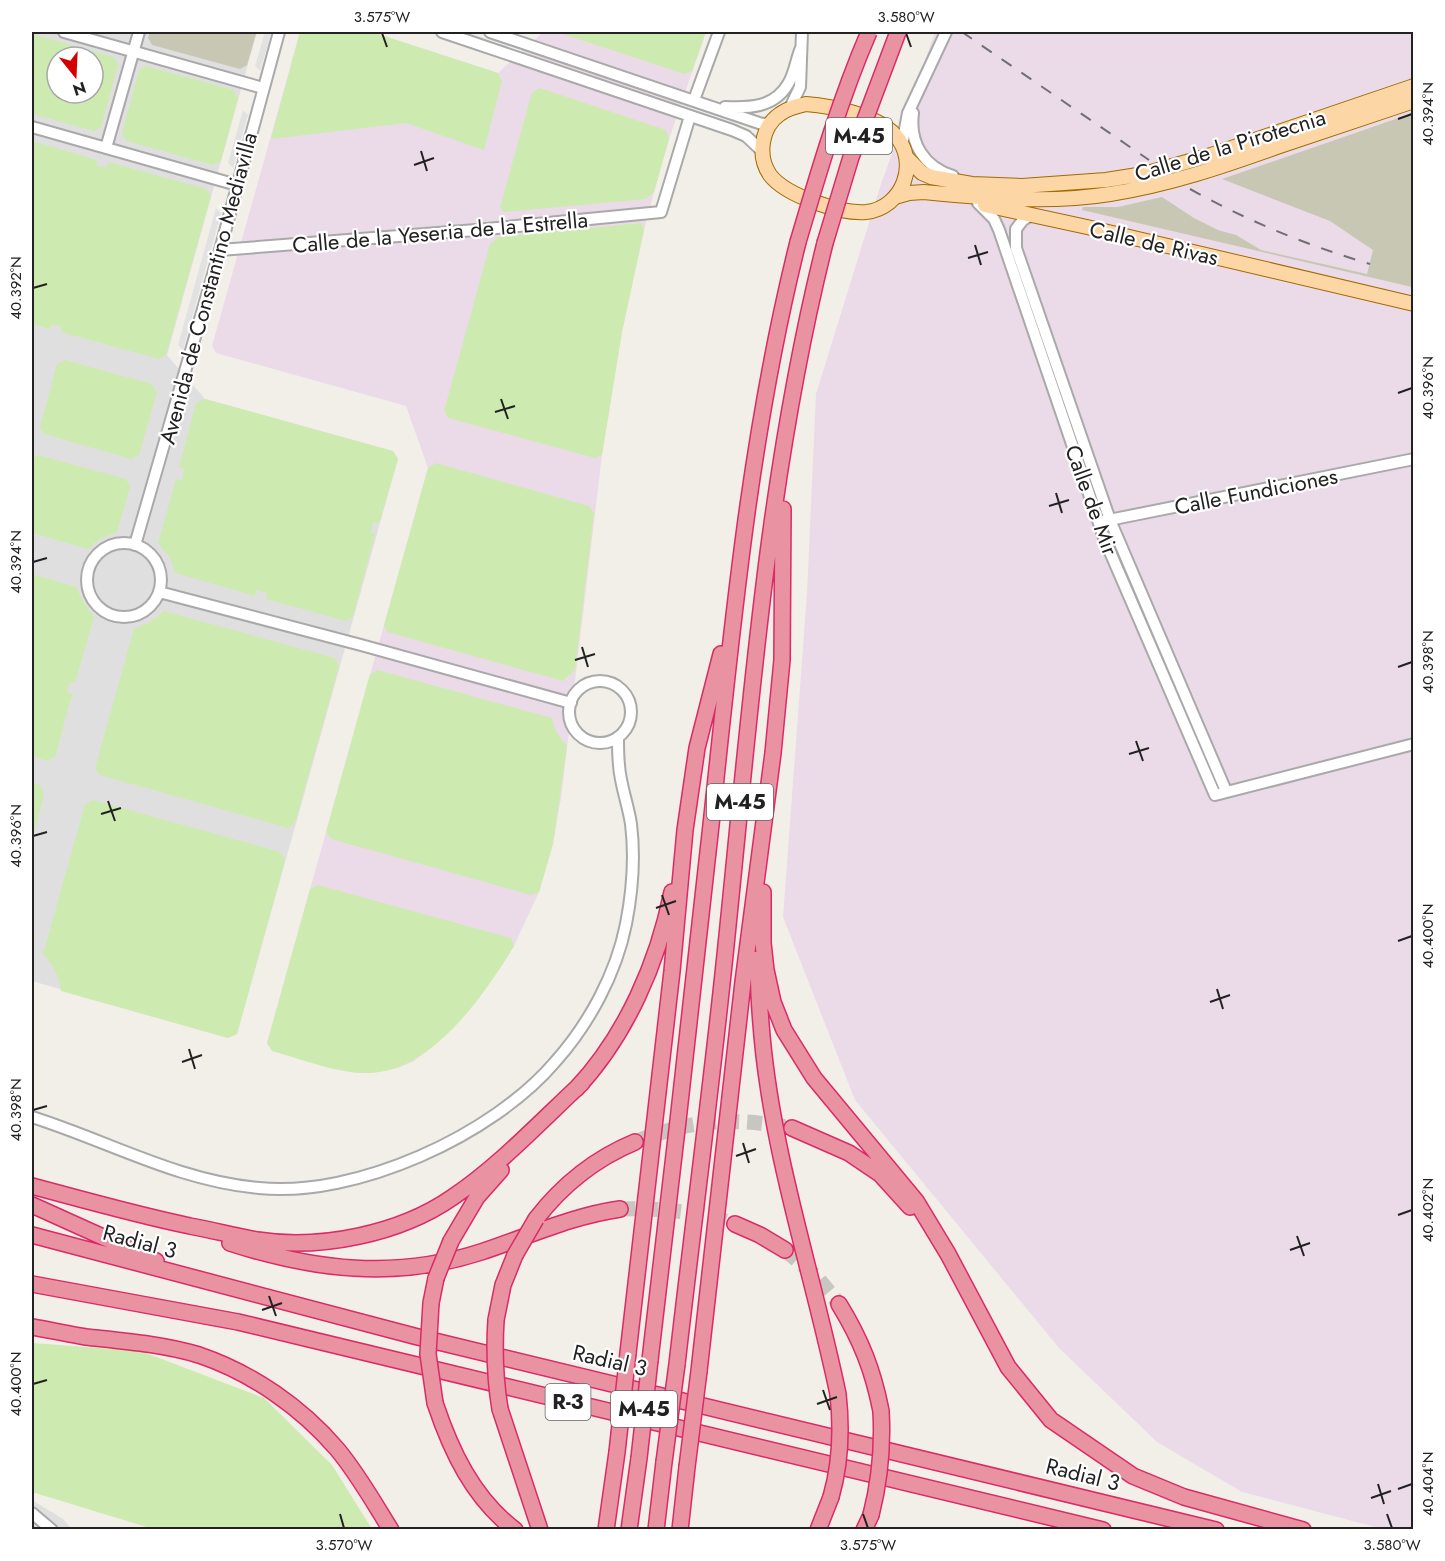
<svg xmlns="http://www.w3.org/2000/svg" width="1445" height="1561" font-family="Jost,sans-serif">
	<rect width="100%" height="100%" fill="#f2efe9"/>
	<path fill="#e0dfdf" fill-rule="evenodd" d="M32,32H257L167,355L205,399L393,451L398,459L237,1034L228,1038L32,981ZM57,57H93V93H57Z
		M32,1500L63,1519L72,1529L32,1530Z"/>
	<path fill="#ebdbe8" d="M300,32H372L498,73L543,32H706L669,139L654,192L644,230L622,332L602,455L561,798L553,844L539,892L514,946L501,967L475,1003L447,1034L414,1061L398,1068L370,1073H356L272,1051L267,1043L428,468L406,406L216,353L212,346Z
		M935,32H1413V1529H1383L1242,1492L1157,1442L1059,1348L855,1100L783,917L807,593L816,394L881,184Z"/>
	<path fill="#c7c7b4" d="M150,32H248L256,34L247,65L240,69L152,45L148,38Z
		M1413,113L1414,282L1412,287L1082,210L1083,207H1118L1162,197L1194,218L1218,230L1236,235L1261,250L1367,274L1373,250L1330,221L1222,179Z"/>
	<path fill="#cdebb0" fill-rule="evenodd" d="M300,32H372L498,73L502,81L484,150L406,123L271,139Z
		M557,32H706L692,71L684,74Z
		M32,34L114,57L118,65L101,127L94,131L32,114ZM57,57H93V93H57Z
		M146,66L234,90L238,98L221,161L213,165L126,141L122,133L139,70Z
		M540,88L666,130L669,139L654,192L646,199L504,212L500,207L532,92Z
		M32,141L97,160L96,165L106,168L109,162L206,189L211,196L166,355L159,359L61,332L62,327L52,324L50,329L32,324Z
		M641,223L644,230L622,332L602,455L595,458L448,418L444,411L490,244L498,237Z
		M65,360L152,384L157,392L139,455L131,459L44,434L40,427L57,364Z
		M205,399L393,451L398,459L379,523L373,522L371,533L375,534L353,616L346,621L266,599L267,593L256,590L255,596L175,573L170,558L158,543L176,479L182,480L184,469L179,467L196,403Z
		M38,455L126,479L130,487L117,532L98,540L88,549L32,533V459Z
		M436,463L589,506L594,513L575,670L563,681L387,632L384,625L428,468Z
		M32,574L77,587L81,598L94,617L75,683L70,682L67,692L72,694L55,757L47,761L32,756Z
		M164,611L335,658L339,666L295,823L288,828L100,775L95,768L134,628L147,624Z
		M378,670L552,718L556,732L567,746L553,844L539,892L531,895L331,839L326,832L370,674Z
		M32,783L40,785L44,794L32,840Z
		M93,800L280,852L285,860L237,1034L228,1038L61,991C59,976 54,966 43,954L85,804Z
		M318,885L511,938L514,946C484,995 431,1074 366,1073C336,1073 301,1059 272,1051L267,1043L310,889Z
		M32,1343L141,1351L264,1398L332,1465L372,1529H153L32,1492Z"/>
	<path fill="#e2e2e2" d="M265,32L271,33L260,71L255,66Z
		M243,110L248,115L233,168L228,163Z
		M216,208L221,213L183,350L178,345Z"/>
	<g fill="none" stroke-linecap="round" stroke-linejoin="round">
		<path stroke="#c8c6c1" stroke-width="15" stroke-dasharray="15 8" stroke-linecap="butt" d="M635,1142C692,1119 732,1117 792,1128
			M620,1209C662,1208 695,1211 735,1224
			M785,1250L816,1276L839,1304"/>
		<g stroke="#a9a9a9" stroke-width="14">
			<path id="minor" d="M64,32L263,88
				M442,32L732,130L746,136L762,151
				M490,32L762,124L771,123
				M694,100L719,32
				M725,107C749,108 774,108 788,84C795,73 796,59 801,48
				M790,108L800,87L802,32
				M913,113C909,143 924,167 953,176
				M32,127L237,185
				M902,145L908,113L946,32
				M106,148L139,32
				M978,203L994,219L999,230L1104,538L1215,795L1414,744
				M1032,215L1023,220L1016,229V248L1110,520L1226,791
				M220,250L476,230L661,212L690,116
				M1104,521L1414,459
				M87 580a37 37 0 1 1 74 0a37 37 0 1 1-74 0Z
				M135,545L220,250L279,32
				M159,592L361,645L571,703
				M569 712a31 31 0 1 1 62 0a31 31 0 1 1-62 0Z
				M32,1117C108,1141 178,1181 259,1188C356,1198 493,1135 555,1062C589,1024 616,974 626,924C632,893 635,856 631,824C628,804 620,784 619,765C618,756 618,746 618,737
				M32,1513L52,1530"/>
		</g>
		<g stroke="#a06b00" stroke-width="16">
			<path id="major" d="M806,104C831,106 877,115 895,135C920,162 903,208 866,212C841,214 786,196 770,175C757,156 761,127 780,114C788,108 797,106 806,104Z
				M907,158L922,173L931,177L972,184L1022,186L1106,180L1144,174L1211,155L1414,86
				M895,197L909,193L924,192C987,198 1048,204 1110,194C1169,185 1224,166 1280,146C1324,131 1369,116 1414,101
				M985,205L1087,227L1414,304"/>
		</g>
		<g stroke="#dc2a67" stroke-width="18">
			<path id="highway" d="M763,892V943L766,970L773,1002L784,1030L814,1078L916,1201L948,1254L1008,1367L1051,1420L1133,1476L1184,1497L1303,1530
				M759,958C757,984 760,1010 762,1036C773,1158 813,1274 838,1394
				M576,1089C626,1036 658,962 672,892
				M792,1128L849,1153L880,1174L910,1207
				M32,1186C84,1200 137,1215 190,1226C212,1230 235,1236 257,1240C320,1250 400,1234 453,1197C500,1165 540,1122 582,1083
				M32,1205L156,1261
				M536,1219C563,1184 594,1159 635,1142
				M735,1224L760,1235L785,1250
				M32,1235L414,1336L1216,1530
				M451,1241L477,1197L501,1170
				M230,1243C314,1270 395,1280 481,1252C527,1237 571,1216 620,1209
				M32,1284L238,1322L1103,1530
				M431,1303L436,1278
				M839,1304C861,1340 873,1370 881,1411
				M496,1320L503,1285L515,1255
				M32,1327C50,1330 68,1334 86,1337C123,1341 162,1344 199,1355C252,1373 301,1407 337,1449C358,1474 374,1503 391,1530
				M628,1353L672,971L685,830L697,748L721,654
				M650,1360C671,1182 692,1003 711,825C732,629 750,433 798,242
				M677,1364C692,1234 709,1105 723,974C749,730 765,482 825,243
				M699,1371L743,982L773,753L782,660L783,509
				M435,1403C451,1451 473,1498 515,1530
				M500,1409L540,1530
				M606,1530L617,1452
				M629,1530L639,1458
				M656,1530L664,1462
				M680,1530L687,1467
				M818,1530L831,1497
				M864,1530L871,1515"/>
		</g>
		<use href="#minor" stroke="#fff" stroke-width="10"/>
		<use href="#major" stroke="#fcd6a4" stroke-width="14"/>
		<use href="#highway" stroke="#e892a2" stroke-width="15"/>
		<path stroke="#707070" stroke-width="2" stroke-dasharray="12 12" stroke-linecap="butt" d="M962,32L1149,160
			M1190,189C1248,221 1306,245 1370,264"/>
		<g stroke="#dc2a67" stroke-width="18" stroke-linecap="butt">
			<path id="highway-bridge" d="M798,242C819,171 840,99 869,32
				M825,243L851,157L898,32
				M515,1255L536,1219
				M436,1278L451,1241
				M431,1303L428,1354L435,1403
				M496,1320C494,1351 495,1379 500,1409
				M617,1452L628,1353
				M639,1458L650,1360
				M664,1462L677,1364
				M687,1467L699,1371
				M831,1497C841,1462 842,1430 838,1394
				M871,1515C880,1480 883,1447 881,1411"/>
		</g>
		<use href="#highway-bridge" stroke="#e892a2" stroke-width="15"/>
	</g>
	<path fill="none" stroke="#222" stroke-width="2" d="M382,33L387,47M906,33L911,47M1398,119L1412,114M421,151L427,171M414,165L434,158M975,245L981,265M968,258L988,252M33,288L47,284M1398,393L1412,388M501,399L508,419M495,412L515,406M1056,493L1062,513M1049,506L1069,500M33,562L47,558M582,647L588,667M575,660L595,654M1398,667L1412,662M1136,741L1143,761M1129,754L1149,748M108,801L115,821M101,814L121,808M33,836L47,832M662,895L669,915M656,908L676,901M1398,941L1412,936M1217,989L1223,1009M1210,1002L1230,995M189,1049L195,1069M182,1062L202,1055M33,1110L47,1106M743,1143L749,1163M736,1156L756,1149M1398,1215L1412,1210M1297,1236L1304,1256M1290,1250L1310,1243M269,1296L276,1316M262,1310L282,1303M33,1384L47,1380M823,1390L830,1410M817,1404L837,1397M1378,1484L1384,1504M1398,1489L1412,1484M1371,1498L1391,1491M340,1514L344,1528M863,1514L868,1528M1387,1514L1392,1528"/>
	<g text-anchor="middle" stroke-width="4.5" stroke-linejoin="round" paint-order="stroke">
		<g fill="#fff" stroke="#646464" stroke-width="1.5">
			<rect x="826" y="118" width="66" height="36" rx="4.5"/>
			<rect x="707" y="784" width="66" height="36" rx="4.5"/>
			<rect x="545.5" y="1384" width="45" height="36" rx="4.5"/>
			<rect x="611" y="1391" width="66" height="36" rx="4.5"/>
		</g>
		<g font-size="21" font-weight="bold" fill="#222">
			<text x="859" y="143">M-45</text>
			<text x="740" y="809">M-45</text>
			<text x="568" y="1409">R-3</text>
			<text x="644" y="1416">M-45</text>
		</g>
		<g font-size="22" fill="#222" stroke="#fff">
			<text transform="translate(1230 145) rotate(-17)" y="8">Calle de la Pirotecnia</text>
			<text transform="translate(440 232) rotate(-5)" y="8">Calle de la Yeseria de la Estrella</text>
			<text transform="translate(1154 243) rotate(13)" y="8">Calle de Rivas</text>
			<text transform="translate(208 288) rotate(-75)" y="8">Avenida de Constantino Mediavilla</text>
			<text transform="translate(1256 491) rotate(-11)" y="8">Calle Fundiciones</text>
			<text transform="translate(1092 500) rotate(70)" y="8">Calle de Mir</text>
			<text transform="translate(140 1241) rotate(15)" y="8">Radial 3</text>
			<text transform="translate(610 1360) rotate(13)" y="8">Radial 3</text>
			<text transform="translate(1083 1474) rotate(14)" y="8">Radial 3</text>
		</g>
	</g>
	<rect width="1445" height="1561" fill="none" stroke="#ffffff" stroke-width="66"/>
	<g transform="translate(75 75) rotate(162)"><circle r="28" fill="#ffffff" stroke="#a7a7a7" stroke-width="1.5"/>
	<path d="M0-4.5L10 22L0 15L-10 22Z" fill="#d40000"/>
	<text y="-9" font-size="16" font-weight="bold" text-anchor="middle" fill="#222222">N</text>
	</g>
	<rect x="33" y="33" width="1379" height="1495" fill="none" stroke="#222" stroke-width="2"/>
	<g font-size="15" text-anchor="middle" fill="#222">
		<text x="382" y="22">3.575°W</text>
		<text x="906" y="22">3.580°W</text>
		<text transform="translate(1428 114) rotate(-90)" y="5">40.394°N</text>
		<text transform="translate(16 288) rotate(-90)" y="5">40.392°N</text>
		<text transform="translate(1428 388) rotate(-90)" y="5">40.396°N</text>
		<text transform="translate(16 562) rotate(-90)" y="5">40.394°N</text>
		<text transform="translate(1428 662) rotate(-90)" y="5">40.398°N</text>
		<text transform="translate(16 836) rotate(-90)" y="5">40.396°N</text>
		<text transform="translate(1428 936) rotate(-90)" y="5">40.400°N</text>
		<text transform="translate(16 1110) rotate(-90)" y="5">40.398°N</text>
		<text transform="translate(1428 1210) rotate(-90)" y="5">40.402°N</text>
		<text transform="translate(16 1384) rotate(-90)" y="5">40.400°N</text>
		<text transform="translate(1428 1484) rotate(-90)" y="5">40.404°N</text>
		<text x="344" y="1550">3.570°W</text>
		<text x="868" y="1550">3.575°W</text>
		<text x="1392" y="1550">3.580°W</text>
	</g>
</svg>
